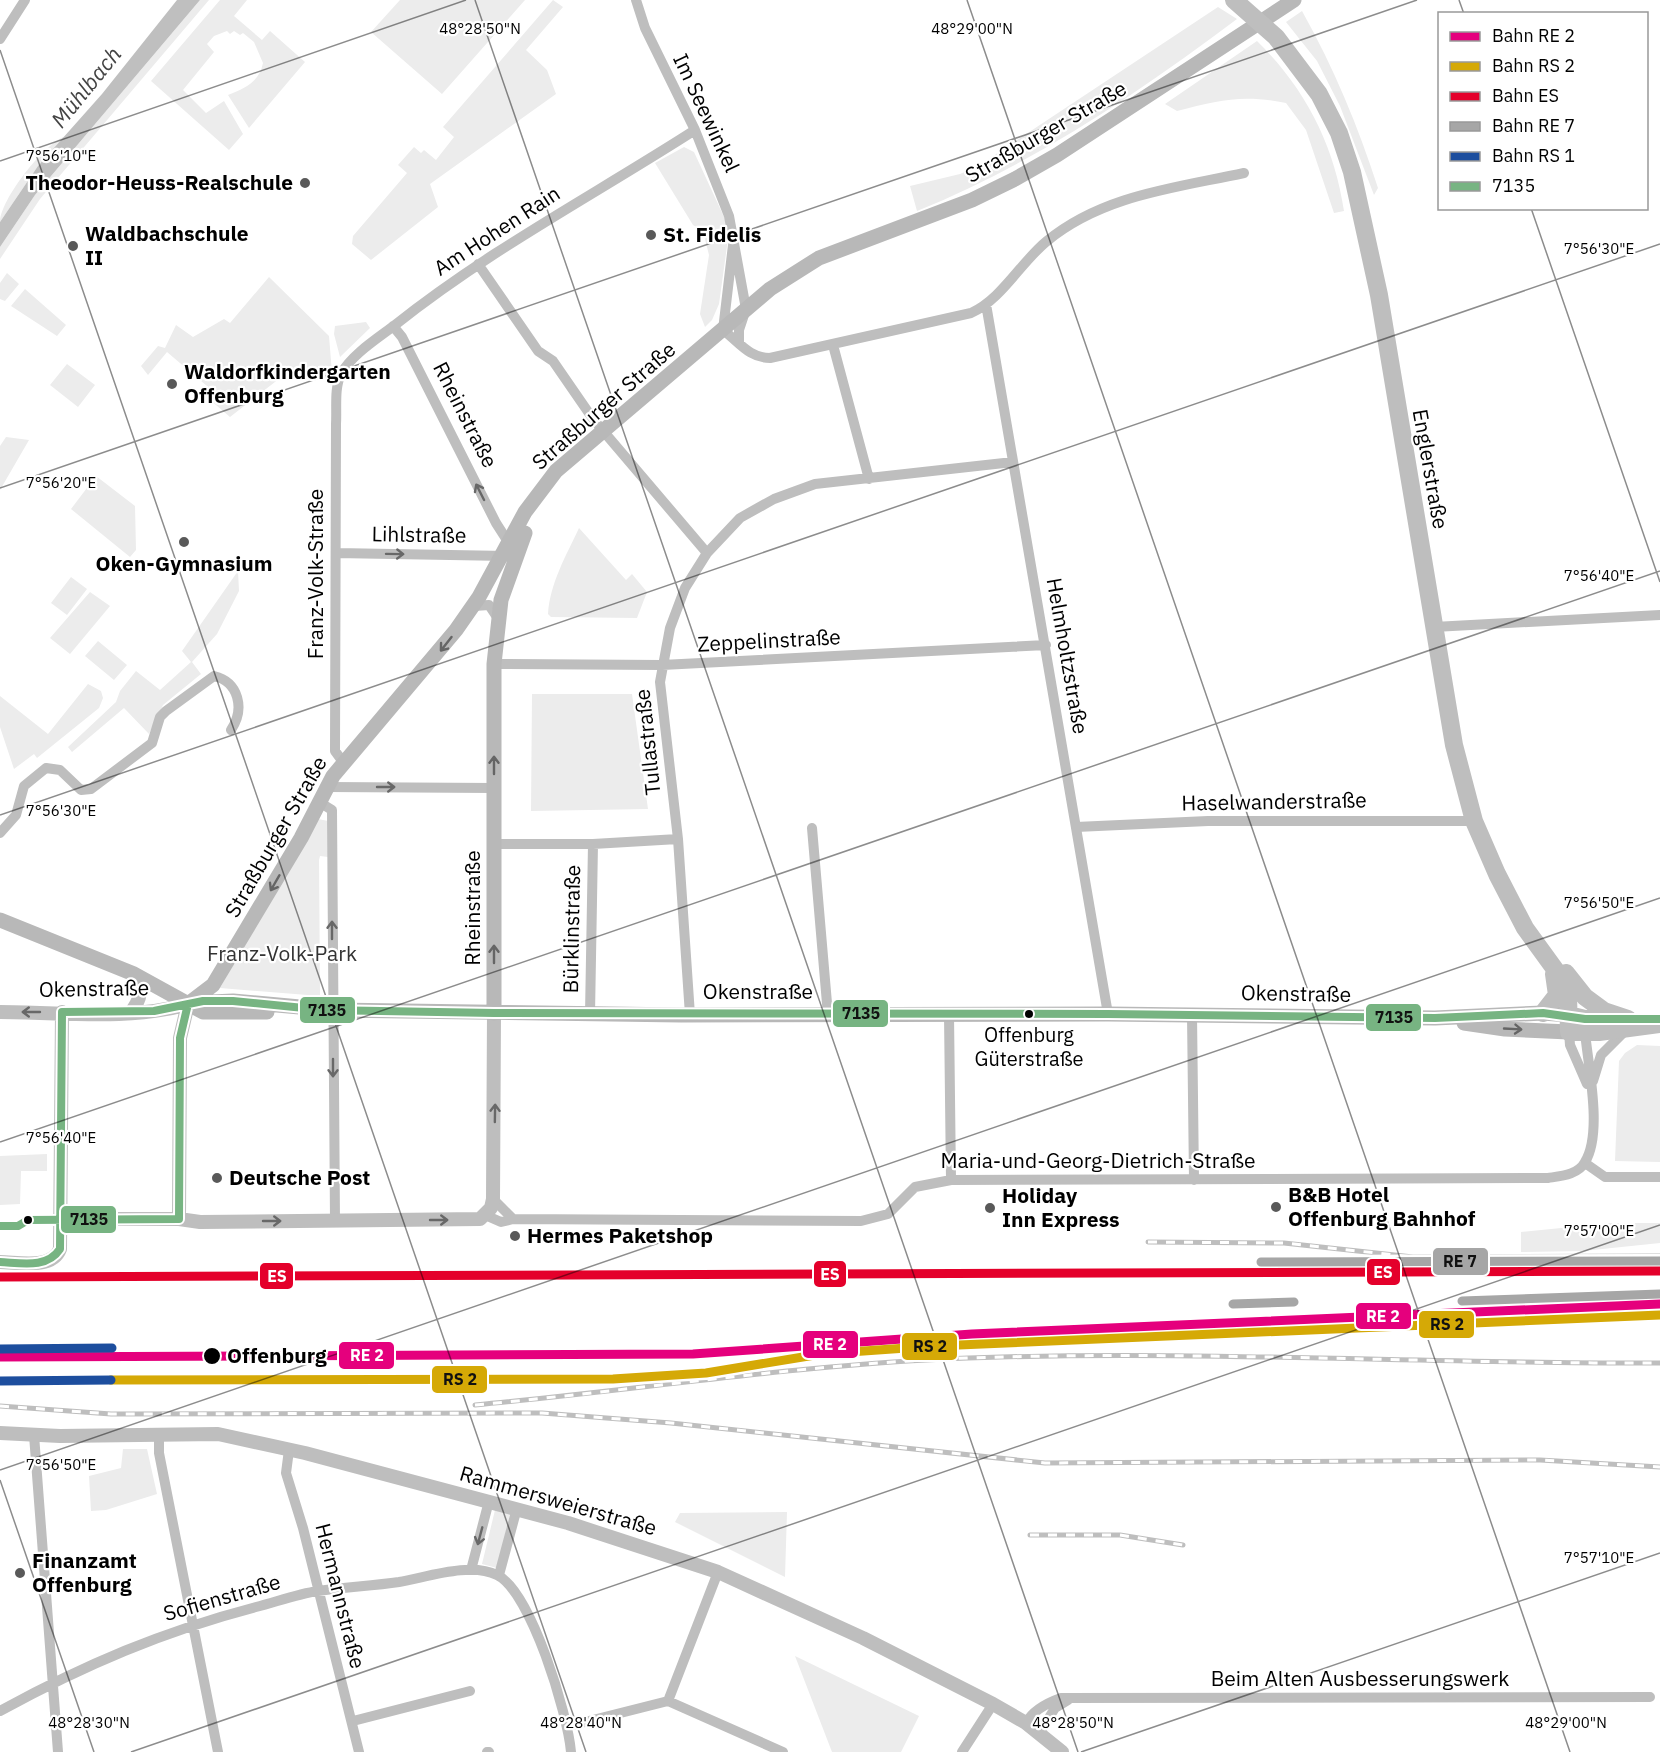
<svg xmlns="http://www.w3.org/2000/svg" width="1660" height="1752" font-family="'IBM Plex Sans',sans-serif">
	<rect width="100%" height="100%" fill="#fff"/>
	<path fill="#ececec" d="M200,0H209L40,199L0,259V247L35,195Z
		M220,0H247L234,16L262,40L270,31L305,62L249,128L228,95C246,88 259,82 263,63L254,42L243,33L240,35L234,31L230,34L227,31L214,36L207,44L214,52L183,90L206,113L224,101L243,134L229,150L151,81Z
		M400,0H525L442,94L371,32Z
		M553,0L563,7L526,50L547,70L556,94L430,184L438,207L371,260L352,244L353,236L407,173L398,165L414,147L421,153L424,150L436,160L454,137L443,127Z
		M1218,7L1237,19C1137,94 1033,164 917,211L910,186L960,174L978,166Z
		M1302,11C1334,68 1358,126 1378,188L1374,195L1340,106L1317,61L1286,22Z
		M1257,41C1305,88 1334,144 1344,211L1334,213L1306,130L1286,103C1243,94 1219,100 1177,111L1165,104Z
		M66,136L38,166L0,222C0,200 45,142 66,136Z
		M684,147L694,152L725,219L728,239L719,304L712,320L705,327L700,314L709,255L703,231L693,225L655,163Z
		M7,273L19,284L5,301L0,299V283Z
		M269,277L329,336L332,373C320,386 300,377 284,375L230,417L209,399L214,392L167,352L148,375L141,366L158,346L165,348L176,325L193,337L224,319L230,323Z
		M25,289L66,325L57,336L11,306Z
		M366,322L370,328L340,357L334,334L335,326Z
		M67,364L95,385L78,407L50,385Z
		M6,437L29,440L0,490V446Z
		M96,476L135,506L136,550L130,557L71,509Z
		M579,528L626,580L632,574L647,592L637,618L551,617L548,614C550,583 566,556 579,528Z
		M238,571L239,591L217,634L192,662L201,674L163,705L149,734L124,708L72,752L68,747L116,702L120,691L136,671L160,690L191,662L182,651Z
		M71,577L87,589L67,615L51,603Z
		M90,592L110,606L70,654L50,638Z
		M98,641L127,665L114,680L85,656Z
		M88,684L101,691L103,698L99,708L37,758L34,754L14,769L0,727V696L48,734Z
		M532,694H632L648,809L531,811Z
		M318,819L328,821V857L320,856L319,860L320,996L220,988Z
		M1637,1045L1660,1046V1162L1615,1161L1619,1061L1625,1053Z
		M47,1154V1171H21L20,1204L0,1205V1156Z
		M1611,1223H1660V1243L1583,1251L1521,1252V1232Z
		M123,1449H147L157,1494L106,1510L91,1511L89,1476L121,1468Z
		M495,1510L510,1514L497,1568L482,1564Z
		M787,1512L785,1577L675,1522L680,1513Z
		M795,1656L919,1716L901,1752H832Z"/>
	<path fill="#bfbfbf" d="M177,0H200L35,195L0,247V222L38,166L102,94Z"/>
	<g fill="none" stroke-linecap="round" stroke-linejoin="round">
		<path stroke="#bebebe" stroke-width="10" d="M636,0L645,28L695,130L729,216L746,309L739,330V343
			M0,39L25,0
			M733,245L723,330C739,342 749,358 770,358L971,313C1002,299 1020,263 1047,241C1103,195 1175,188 1244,173
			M478,264L538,351L553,361L593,419L707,553
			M986,304L1108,1014
			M393,326L402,337L496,523L512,548
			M833,345L869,479
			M336,553L507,556
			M474,606L489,605L497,617
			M1434,627L1660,615
			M494,664L662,665L1046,645
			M343,762L335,751L336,424C337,408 334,388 341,374C351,355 378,338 395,325C489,250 594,195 695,130
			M327,787L494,788
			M319,802L332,810L335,1221
			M1076,827L1208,821H1474
			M812,828L828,1015
			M0,833L16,815L24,786L46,768L60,770L81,790L91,789L152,743L160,717L166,711L214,676C239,682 245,709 231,730
			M495,844H593L678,839
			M590,1014L593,844
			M690,1015L678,839L660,682L670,628L685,588L707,553L740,518L774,499L815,484L1013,462
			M949,1015L951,1180
			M1192,1015L1194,1180
			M1569,1032L1570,1045L1587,1084
			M1593,1081L1601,1055L1626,1030
			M1585,1163L1605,1177H1660
			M493,1199L513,1219
			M485,1215L501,1222L513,1219L861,1221L888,1214L915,1187L951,1180L1548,1178C1561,1176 1578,1175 1585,1162C1603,1133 1588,1066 1585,1032
			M34,1435L58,1752
			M159,1435V1453L218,1752
			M289,1450L286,1473L303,1528L359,1752
			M471,1570L489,1501
			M499,1575L517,1508
			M668,1701L783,1752
			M0,1711C84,1665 164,1631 256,1607C276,1602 297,1594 318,1591C345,1587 372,1586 399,1582C428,1577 470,1562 497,1575C531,1591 568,1715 571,1752
			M353,1721L470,1691
			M1026,1723C1033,1710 1047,1703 1061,1698L1650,1697
			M569,1726L668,1701L718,1572
			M1039,1734L1055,1708L1068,1700
			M487,1752H489
			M962,1752L993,1704"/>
		<path stroke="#bebebe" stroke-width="14" d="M0,1012C61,1012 129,1021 188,1004L180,1038L179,1219
			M131,1012C141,999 143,990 134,974
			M60,1219H179L200,1222L480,1219L491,1208L493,1199L494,1013
			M0,1262C18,1262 52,1270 60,1249L62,1012
			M0,1433L60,1436L218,1434L305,1453L568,1523L718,1572L863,1638L993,1704L1026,1723L1062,1752"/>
		<path stroke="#b8b8b8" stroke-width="15" d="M0,920L134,974L203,1012H267
			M191,1003L233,1001L333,1010L681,1015L1108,1014L1435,1018L1543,1013L1569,1015
			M188,1004L213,985L301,838L333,776L456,630L479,597L525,512L556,471L770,289L819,258L972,200L1015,179L1057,155L1294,0
			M494,1013V664L501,600L525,533
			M1464,1023L1505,1029L1569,1032"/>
		<path stroke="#bebebe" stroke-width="18" d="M1234,0L1276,37L1319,94L1339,133L1352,172L1379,295L1454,745L1474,821L1497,874L1525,928L1562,979L1568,995L1569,1032H1599L1660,1024
			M1566,973L1585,997L1604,1011L1628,1019
			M1543,1013L1557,995L1554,974
			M1569,1015L1585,1019H1618"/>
		<g stroke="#bebebe" stroke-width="5">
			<path id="rail" d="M1148,1242L1284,1243L1413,1257L1660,1256
				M475,1405C639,1390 803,1364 968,1358C1198,1350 1429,1364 1660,1363
				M0,1406L111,1414L542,1413L671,1423L1045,1463L1540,1460L1660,1467
				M1030,1535H1120L1183,1545"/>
		</g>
		<use href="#rail" stroke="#fff" stroke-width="3" stroke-dasharray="9" stroke-linecap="butt"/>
		<g stroke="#fff" stroke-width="12">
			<path id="bus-1" d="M62,1012L154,1011L203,1001H233L324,1010L494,1013L1108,1014L1435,1018L1543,1013L1585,1019H1660
				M179,1219L180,1038L188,1004
				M0,1226H18L28,1220L179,1219
				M0,1262C21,1263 47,1269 60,1249L62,1012"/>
		</g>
		<use href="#bus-1" stroke="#77b482" stroke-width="8"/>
		<g stroke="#fff" stroke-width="14">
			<path id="rail-1" d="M0,1357L693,1354L972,1334L1660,1304"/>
		</g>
		<g stroke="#fff" stroke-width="14">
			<path id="rail-2" d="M111,1380L613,1379L706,1373L821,1354L935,1346L1660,1315"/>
		</g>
		<g stroke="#fff" stroke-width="14">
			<path id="rail-3" d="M0,1277L1660,1271"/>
		</g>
		<g stroke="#fff" stroke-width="14">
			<path id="rail-4" d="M1261,1262L1660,1261
				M1462,1301L1660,1294
				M1233,1304L1294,1302"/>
		</g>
		<g stroke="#fff" stroke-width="14">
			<path id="rail-5" d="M0,1349L112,1348
				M0,1381L111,1380"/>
		</g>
		<use href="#rail-1" stroke="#e5007d" stroke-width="9"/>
		<use href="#rail-2" stroke="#d5a906" stroke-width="9"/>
		<use href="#rail-3" stroke="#e4002b" stroke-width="9"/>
		<use href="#rail-4" stroke="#a6a6a6" stroke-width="9"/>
		<use href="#rail-5" stroke="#1d4e9e" stroke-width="9"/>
	</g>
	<defs><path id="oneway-shaft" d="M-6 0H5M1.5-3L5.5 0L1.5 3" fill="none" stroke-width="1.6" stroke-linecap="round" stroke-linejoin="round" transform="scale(1.5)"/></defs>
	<g stroke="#686868">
		<use href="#oneway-shaft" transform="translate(480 492) rotate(-117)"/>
		<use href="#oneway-shaft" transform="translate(395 554) rotate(1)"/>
		<use href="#oneway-shaft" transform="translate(386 787)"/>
		<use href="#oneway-shaft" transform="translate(332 930) rotate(-90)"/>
		<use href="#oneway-shaft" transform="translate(31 1012) rotate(-180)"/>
		<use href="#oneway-shaft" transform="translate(333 1068) rotate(90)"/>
		<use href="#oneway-shaft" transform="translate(495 1113) rotate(-89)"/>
		<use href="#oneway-shaft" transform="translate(439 1220)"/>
		<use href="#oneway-shaft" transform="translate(272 1221)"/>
		<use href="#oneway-shaft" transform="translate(480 1536) rotate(105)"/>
	</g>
	<g stroke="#656565">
		<use href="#oneway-shaft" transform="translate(446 644) rotate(128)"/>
		<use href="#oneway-shaft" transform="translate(494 765) rotate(-90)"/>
		<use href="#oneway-shaft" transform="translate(275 883) rotate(120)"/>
		<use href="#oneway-shaft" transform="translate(494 954) rotate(-90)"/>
		<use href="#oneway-shaft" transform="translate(1513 1029) rotate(3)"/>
	</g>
	<path fill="none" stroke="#000" stroke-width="1.5" stroke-opacity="0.45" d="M475,0L1078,1752M967,0L1570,1752M1459,0L1464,14M0,50L586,1752M0,161L466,0M1531,208L1660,582M0,488L1417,0M0,815L1660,244M0,1142L1660,571M0,1470L1660,898M0,1480L94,1752M131,1752L1660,1225M1081,1752L1660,1553"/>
	<g fill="#595959" stroke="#fff" stroke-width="2">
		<circle cx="305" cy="183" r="6"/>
		<circle cx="651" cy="235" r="6"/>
		<circle cx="73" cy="246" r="6"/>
		<circle cx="172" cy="384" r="6"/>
		<circle cx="184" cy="542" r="6"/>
		<circle cx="217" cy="1178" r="6"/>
		<circle cx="1276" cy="1207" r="6"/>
		<circle cx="990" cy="1208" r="6"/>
		<circle cx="515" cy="1236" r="6"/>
		<circle cx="20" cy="1573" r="6"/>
	</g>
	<g fill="#000" stroke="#fff" stroke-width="2">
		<circle cx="1029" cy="1014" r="5"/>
		<circle cx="28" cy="1220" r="5"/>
		<circle cx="212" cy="1356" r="9"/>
	</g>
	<g text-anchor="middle" stroke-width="4.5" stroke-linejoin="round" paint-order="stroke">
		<g font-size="20" fill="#000" stroke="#fff">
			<text x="1029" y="1042">Offenburg<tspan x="1029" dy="24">Güterstraße</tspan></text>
		</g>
		<g font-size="21" fill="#000" stroke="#fff">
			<text transform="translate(706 113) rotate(65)" y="7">Im Seewinkel</text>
			<text transform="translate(1046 132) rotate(-30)" y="7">Straßburger Straße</text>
			<text transform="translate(497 231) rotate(-33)" y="7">Am Hohen Rain</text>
			<text transform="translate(604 406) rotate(-41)" y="7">Straßburger Straße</text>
			<text transform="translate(465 415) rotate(63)" y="7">Rheinstraße</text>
			<text transform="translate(1430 469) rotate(80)" y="7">Englerstraße</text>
			<text transform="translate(419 535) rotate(1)" y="7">Lihlstraße</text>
			<text transform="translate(316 574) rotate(-90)" y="7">Franz-Volk-Straße</text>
			<text transform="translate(769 641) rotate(-3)" y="7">Zeppelinstraße</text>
			<text transform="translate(1067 656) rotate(80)" y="7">Helmholtzstraße</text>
			<text transform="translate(648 742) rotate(-96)" y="7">Tullastraße</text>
			<text transform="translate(1274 802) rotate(-1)" y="7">Haselwanderstraße</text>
			<text transform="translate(276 837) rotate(-60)" y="7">Straßburger Straße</text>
			<text transform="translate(473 908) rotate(-90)" y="7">Rheinstraße</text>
			<text transform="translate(572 929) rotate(-89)" y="7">Bürklinstraße</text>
			<text transform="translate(94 989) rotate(-1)" y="7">Okenstraße</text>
			<text x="758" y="999">Okenstraße</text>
			<text transform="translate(1296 994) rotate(1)" y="7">Okenstraße</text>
			<text x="1098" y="1168">Maria-und-Georg-Dietrich-Straße</text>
			<text transform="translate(558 1501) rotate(16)" y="7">Rammersweierstraße</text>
			<text transform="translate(340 1596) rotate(76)" y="7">Hermannstraße</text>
			<text transform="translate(222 1598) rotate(-16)" y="7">Sofienstraße</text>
			<text x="1360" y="1686">Beim Alten Ausbesserungswerk</text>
		</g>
		<g font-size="21" font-weight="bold" fill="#000" stroke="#fff" text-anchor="start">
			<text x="293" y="190" text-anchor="end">Theodor-Heuss-Realschule</text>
			<text x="85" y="241">Waldbachschule<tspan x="85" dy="24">II</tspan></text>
			<text x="663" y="242">St. Fidelis</text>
			<text x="184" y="379">Waldorfkindergarten<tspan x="184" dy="24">Offenburg</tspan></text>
			<text x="184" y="571" text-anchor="middle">Oken-Gymnasium</text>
			<text x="229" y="1185">Deutsche Post</text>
			<text x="1288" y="1202">B&amp;B Hotel<tspan x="1288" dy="24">Offenburg Bahnhof</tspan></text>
			<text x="1002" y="1203">Holiday<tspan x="1002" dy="24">Inn Express</tspan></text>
			<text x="527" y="1243">Hermes Paketshop</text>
			<text x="32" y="1568">Finanzamt<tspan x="32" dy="24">Offenburg</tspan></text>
		</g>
		<g font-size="21" fill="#333" stroke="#fff">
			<text x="282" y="961">Franz-Volk-Park</text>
		</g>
		<g font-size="21" font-weight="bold" fill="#000" stroke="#fff" text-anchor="start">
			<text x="227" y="1363">Offenburg</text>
		</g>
		<g font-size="22" font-style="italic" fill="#444" stroke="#fff">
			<text transform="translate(86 87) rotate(-51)" y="8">Mühlbach</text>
		</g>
	</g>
	<g font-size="15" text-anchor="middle" fill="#000" stroke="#fff" stroke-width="4.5" stroke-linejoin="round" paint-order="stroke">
		<text x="480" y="34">48°28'50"N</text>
		<text x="972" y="34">48°29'00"N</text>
		<text x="61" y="161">7°56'10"E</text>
		<text x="1599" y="254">7°56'30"E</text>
		<text x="61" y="488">7°56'20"E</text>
		<text x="1599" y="581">7°56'40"E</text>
		<text x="61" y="816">7°56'30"E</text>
		<text x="1599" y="908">7°56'50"E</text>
		<text x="61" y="1143">7°56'40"E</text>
		<text x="1599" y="1236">7°57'00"E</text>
		<text x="61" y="1470">7°56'50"E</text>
		<text x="1599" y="1563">7°57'10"E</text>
		<text x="89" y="1728">48°28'30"N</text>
		<text x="581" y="1728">48°28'40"N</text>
		<text x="1073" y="1728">48°28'50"N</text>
		<text x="1566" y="1728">48°29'00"N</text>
	</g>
	<g stroke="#fff" stroke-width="2">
		<rect x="299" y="996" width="57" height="28" rx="6" fill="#77b482"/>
		<rect x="832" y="999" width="57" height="29" rx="6" fill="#77b482"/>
		<rect x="1365" y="1003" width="57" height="29" rx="6" fill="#77b482"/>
		<rect x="60" y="1205" width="57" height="29" rx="6" fill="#77b482"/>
		<rect x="1432" y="1247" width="57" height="29" rx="6" fill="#a6a6a6"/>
		<rect x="1366" y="1258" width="35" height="28" rx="6" fill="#e4002b"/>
		<rect x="813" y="1260" width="34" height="28" rx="6" fill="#e4002b"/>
		<rect x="259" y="1262" width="35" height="28" rx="6" fill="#e4002b"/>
		<rect x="1355" y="1302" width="57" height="28" rx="6" fill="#e5007d"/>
		<rect x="1418" y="1310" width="57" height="29" rx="6" fill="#d5a906"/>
		<rect x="802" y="1330" width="57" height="29" rx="6" fill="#e5007d"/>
		<rect x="901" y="1332" width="57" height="29" rx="6" fill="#d5a906"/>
		<rect x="338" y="1341" width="57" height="29" rx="6" fill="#e5007d"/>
		<rect x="431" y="1365" width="57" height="29" rx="6" fill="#d5a906"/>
	</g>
	<g font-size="16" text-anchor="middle" font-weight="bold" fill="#fff">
		<text x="1383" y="1278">ES</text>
		<text x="830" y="1280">ES</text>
		<text x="277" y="1282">ES</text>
		<text x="1383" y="1322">RE 2</text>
		<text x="830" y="1350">RE 2</text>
		<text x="367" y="1361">RE 2</text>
	</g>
	<g font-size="16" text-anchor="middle" font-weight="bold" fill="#111">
		<text x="327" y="1016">7135</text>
		<text x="861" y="1019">7135</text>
		<text x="1394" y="1023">7135</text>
		<text x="89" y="1225">7135</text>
		<text x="1460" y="1267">RE 7</text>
		<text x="1447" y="1330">RS 2</text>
		<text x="930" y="1352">RS 2</text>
		<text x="460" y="1385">RS 2</text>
	</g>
	<rect x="1438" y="12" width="210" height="198" fill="#ffffff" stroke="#999999" stroke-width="1.5"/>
	<rect x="1450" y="32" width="30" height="9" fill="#e5007d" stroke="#999999" stroke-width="1.5"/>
	<text x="1492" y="42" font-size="18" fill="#000000">Bahn RE 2</text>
	<rect x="1450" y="62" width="30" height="9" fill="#d5a906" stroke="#999999" stroke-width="1.5"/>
	<text x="1492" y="72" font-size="18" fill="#000000">Bahn RS 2</text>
	<rect x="1450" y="92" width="30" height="9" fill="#e4002b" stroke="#999999" stroke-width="1.5"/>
	<text x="1492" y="102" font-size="18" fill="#000000">Bahn ES</text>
	<rect x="1450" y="122" width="30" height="9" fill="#a6a6a6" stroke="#999999" stroke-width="1.5"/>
	<text x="1492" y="132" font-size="18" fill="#000000">Bahn RE 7</text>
	<rect x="1450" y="152" width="30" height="9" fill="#1d4e9e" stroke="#999999" stroke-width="1.5"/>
	<text x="1492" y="162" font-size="18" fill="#000000">Bahn RS 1</text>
	<rect x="1450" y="182" width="30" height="9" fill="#77b482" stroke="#999999" stroke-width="1.5"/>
	<text x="1492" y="192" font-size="18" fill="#000000">7135</text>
</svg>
